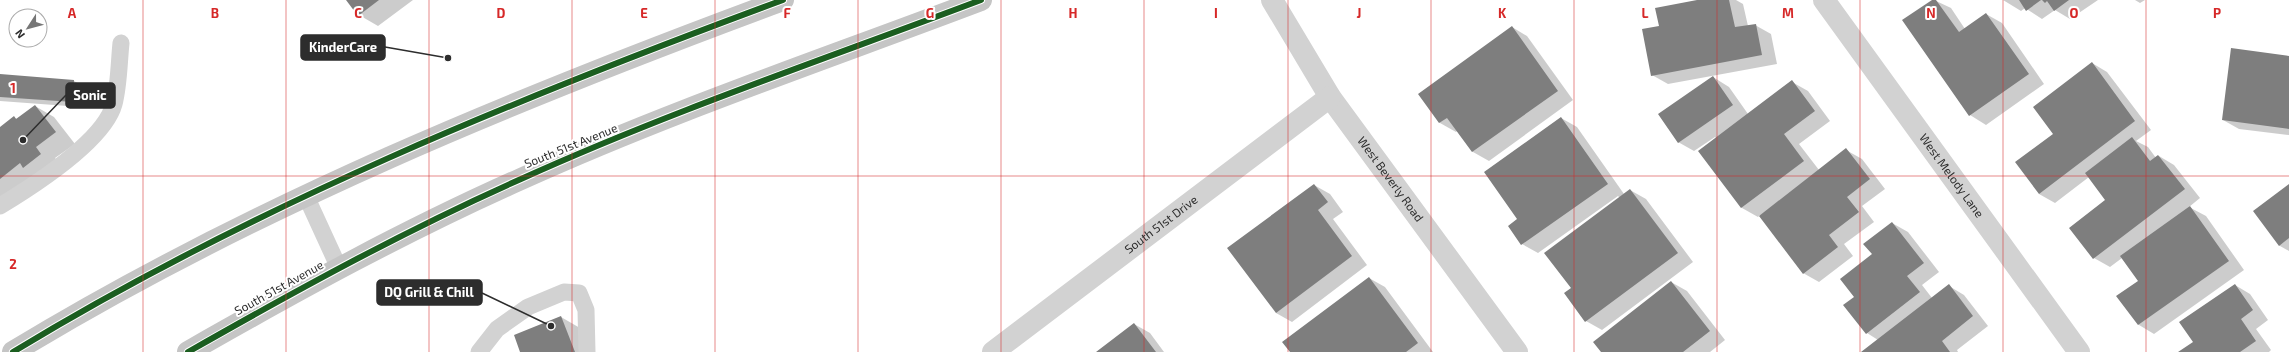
<svg xmlns="http://www.w3.org/2000/svg" width="2289" height="352" font-family="'Exo 2',sans-serif">
	<rect width="100%" height="100%" fill="#fff"/>
	<path fill="#0003" d="M347,0H413L378,26L359,15Z
		M1702,0H1736L1743,4L1748,26L1755,25L1771,34L1777,64L1668,84L1652,75L1660,27Z
		M1934,0L1951,8L1965,29L1986,14L2002,23L2044,84L1986,125L1970,115L1904,21Z
		M2003,0H2098L2070,19L2055,10L2042,19L2025,8L2021,11Z
		M2135,0H2145L2140,3Z
		M1512,27L1527,36L1573,100L1489,161L1473,152L1458,130L1456,132L1440,123L1419,94Z
		M2289,57V135L2239,129L2223,120Z
		M2092,63L2107,72L2151,130L2136,141L2148,147L2156,158L2159,156L2174,165L2200,198L2189,207L2206,216L2244,270L2154,334L2139,325L2118,296L2139,281L2122,258L2110,267L2094,258L2107,200L2089,177L2055,203L2039,194L2054,134Z
		M0,75L74,81L83,86L81,107L0,101Z
		M1713,77L1729,87L1748,114L1792,82L1808,91L1830,121L1799,144L1819,170L1846,150L1862,159L1885,189L1862,206L1874,222L1844,244L1853,256L1819,282L1803,273L1760,215L1758,217L1742,208L1700,151L1716,138L1715,137L1694,151L1678,142Z
		M35,106L54,117L75,144L55,158L60,165L0,204V128L14,117L17,119Z
		M1561,118L1577,127L1624,194L1630,190L1646,199L1693,262L1602,330L1586,321L1572,288L1620,198L1618,196L1538,253L1522,244L1519,219Z
		M1314,185L1330,194L1343,212L1333,219L1367,265L1292,322L1276,313Z
		M2289,185V251L2280,246L2254,211Z
		M1892,223L1908,232L1939,272L1922,285L1932,298L1949,286L1964,295L1988,326L1957,350L1958,352H1863L1878,340L1867,333L1855,297L1873,255Z
		M1369,278L1385,287L1433,352H1291Z
		M1671,282L1687,291L1725,340L1710,352H1602Z
		M2235,285L2250,294L2268,320L2256,329L2271,350L2269,352H2180L2194,342Z
		M561,317L580,328L590,352H521Z
		M1134,324L1150,333L1164,352H1097Z"/>
	<path fill="#7e7e7e" d="M346,0H379L358,16Z
		M1697,0H1729L1735,27L1756,24L1762,55L1651,76L1642,29L1659,26L1655,8Z
		M1932,0H1936L1959,32L1986,13L2029,74L1969,116L1902,20Z
		M2019,0H2041L2026,11Z
		M2042,0H2069L2054,11L2047,1L2045,3Z
		M1512,26L1558,91L1472,152L1447,118L1439,123L1418,94Z
		M2231,48L2289,56V129L2222,120Z
		M2092,62L2135,121L2039,194L2015,162L2053,134L2033,107Z
		M0,74L74,80L73,102L0,97Z
		M1713,76L1733,105L1678,143L1658,114Z
		M1792,80L1815,111L1784,134L1804,161L1741,208L1698,151Z
		M35,105L56,132L36,147L41,154L23,168L20,163L0,179V127L14,116L16,119Z
		M1561,117L1608,184L1521,245L1508,226L1517,219L1484,172Z
		M2132,137L2150,161L2158,155L2185,189L2093,259L2069,228L2105,200L2085,173Z
		M1846,148L1870,179L1847,197L1859,212L1829,235L1838,247L1803,274L1759,216Z
		M1314,184L1328,202L1318,210L1352,256L1276,313L1227,248Z
		M2289,184V238L2279,246L2253,211Z
		M1630,189L1678,253L1585,322L1564,293L1571,288L1544,253Z
		M2190,206L2229,261L2138,325L2116,296L2138,281L2120,256Z
		M1892,222L1924,263L1907,276L1920,292L1866,334L1843,305L1854,297L1840,279L1872,254L1863,244Z
		M1369,277L1418,343L1406,352H1290L1282,342Z
		M1671,281L1710,331L1683,352H1601L1593,342Z
		M1949,284L1973,316L1942,341L1950,352H1861Z
		M2235,284L2253,310L2241,319L2256,341L2240,352H2178L2193,342L2179,322Z
		M561,316L575,352H520L514,335Z
		M1134,323L1156,352H1096Z"/>
	<g fill="none" stroke-linecap="round" stroke-linejoin="round">
		<path stroke="#d2d2d2" stroke-width="17" d="M306,196L339,268
			M0,206C33,186 104,141 114,104C119,85 119,62 121,43
			M479,352L497,329L528,307L564,292L579,293L586,310L587,352"/>
		<g stroke="#d2d2d2" stroke-width="22">
			<path id="s1" d="M1272,0L1330,97L1517,352"/>
			<path id="s2" d="M1824,0L2079,352"/>
			<path id="s3" d="M993,352L1330,97"/>
		</g>
		<path stroke="#c5c5c5" stroke-width="22" d="M13,352C255,205 518,98 783,0
			M188,352C297,290 406,230 521,179C671,111 828,58 981,0"/>
		<g stroke="#fff" stroke-width="8">
			<path id="cycleway" d="M13,352C255,205 518,98 783,0
				M188,352C297,290 406,230 521,179C671,111 828,58 981,0"/>
		</g>
		<use href="#cycleway" stroke="#1b5e20" stroke-width="6"/>
	</g>
	<path fill="none" stroke="#d62828" stroke-width="1" stroke-opacity="0.55" d="M143,0V352M286,0V352M429,0V352M572,0V352M715,0V352M858,0V352M1001,0V352M1144,0V352M1288,0V352M1431,0V352M1574,0V352M1717,0V352M1860,0V352M2003,0V352M2146,0V352M0,176H2289"/>
	<g text-anchor="middle" stroke-width="4" stroke-linejoin="round" paint-order="stroke">
		<g font-size="12" fill="#2d2d2d" stroke="#fff">
			<text transform="translate(571 146) rotate(-22)" y="4">South 51st Avenue</text>
			<text dy="4" stroke="none"><textPath href="#s2" startOffset="217">West Melody Lane</textPath></text>
			<text dy="4" stroke="none"><textPath href="#s1" startOffset="215">West Beverly Road</textPath></text>
			<text dy="4" stroke="none"><textPath href="#s3" startOffset="211">South 51st Drive</textPath></text>
			<text transform="translate(279 288) rotate(-29)" y="4">South 51st Avenue</text>
		</g>
	</g>
	<g font-size="13" text-anchor="middle" font-weight="bold" fill="#d62828" stroke="#fff" stroke-width="4" stroke-linejoin="round" paint-order="stroke">
		<text x="72" y="18">A</text>
		<text x="215" y="18">B</text>
		<text x="358" y="18">C</text>
		<text x="501" y="18">D</text>
		<text x="644" y="18">E</text>
		<text x="787" y="18">F</text>
		<text x="930" y="18">G</text>
		<text x="1073" y="18">H</text>
		<text x="1216" y="18">I</text>
		<text x="1359" y="18">J</text>
		<text x="1502" y="18">K</text>
		<text x="1645" y="18">L</text>
		<text x="1788" y="18">M</text>
		<text x="1931" y="18">N</text>
		<text x="2074" y="18">O</text>
		<text x="2217" y="18">P</text>
		<text x="13" y="93">1</text>
		<text x="13" y="269">2</text>
	</g>
	<path fill="none" stroke="#2d2d2d" stroke-width="1.5" d="M448 58L385 47M23 140L66 95M551 326L482 293"/>
	<g fill="#2d2d2d" stroke="#fff" stroke-width="1.5">
		<circle cx="448" cy="58" r="4"/>
		<circle cx="23" cy="140" r="4"/>
		<circle cx="551" cy="326" r="4"/>
	</g>
	<g fill="#2d2d2d" stroke="#2d2d2d" stroke-width="1.5">
		<rect x="301" y="35" width="84" height="25" rx="4"/>
		<rect x="66" y="83" width="49" height="25" rx="4"/>
		<rect x="377" y="280" width="105" height="25" rx="4"/>
	</g>
	<g font-size="13" text-anchor="middle" font-weight="bold" fill="#fff">
		<text x="343" y="52">KinderCare</text>
		<text x="90" y="100">Sonic</text>
		<text x="429" y="297">DQ Grill &amp; Chill</text>
	</g>
	<g transform="translate(28 28) rotate(234)"><circle r="19" fill="#ffffff" stroke="#ababab"/>
	<path d="M0-3L7 15L0 10L-7 15Z" fill="#767676"/>
	<text y="-6" font-size="11" font-weight="bold" text-anchor="middle" fill="#2d2d2d">N</text>
	</g>
</svg>
